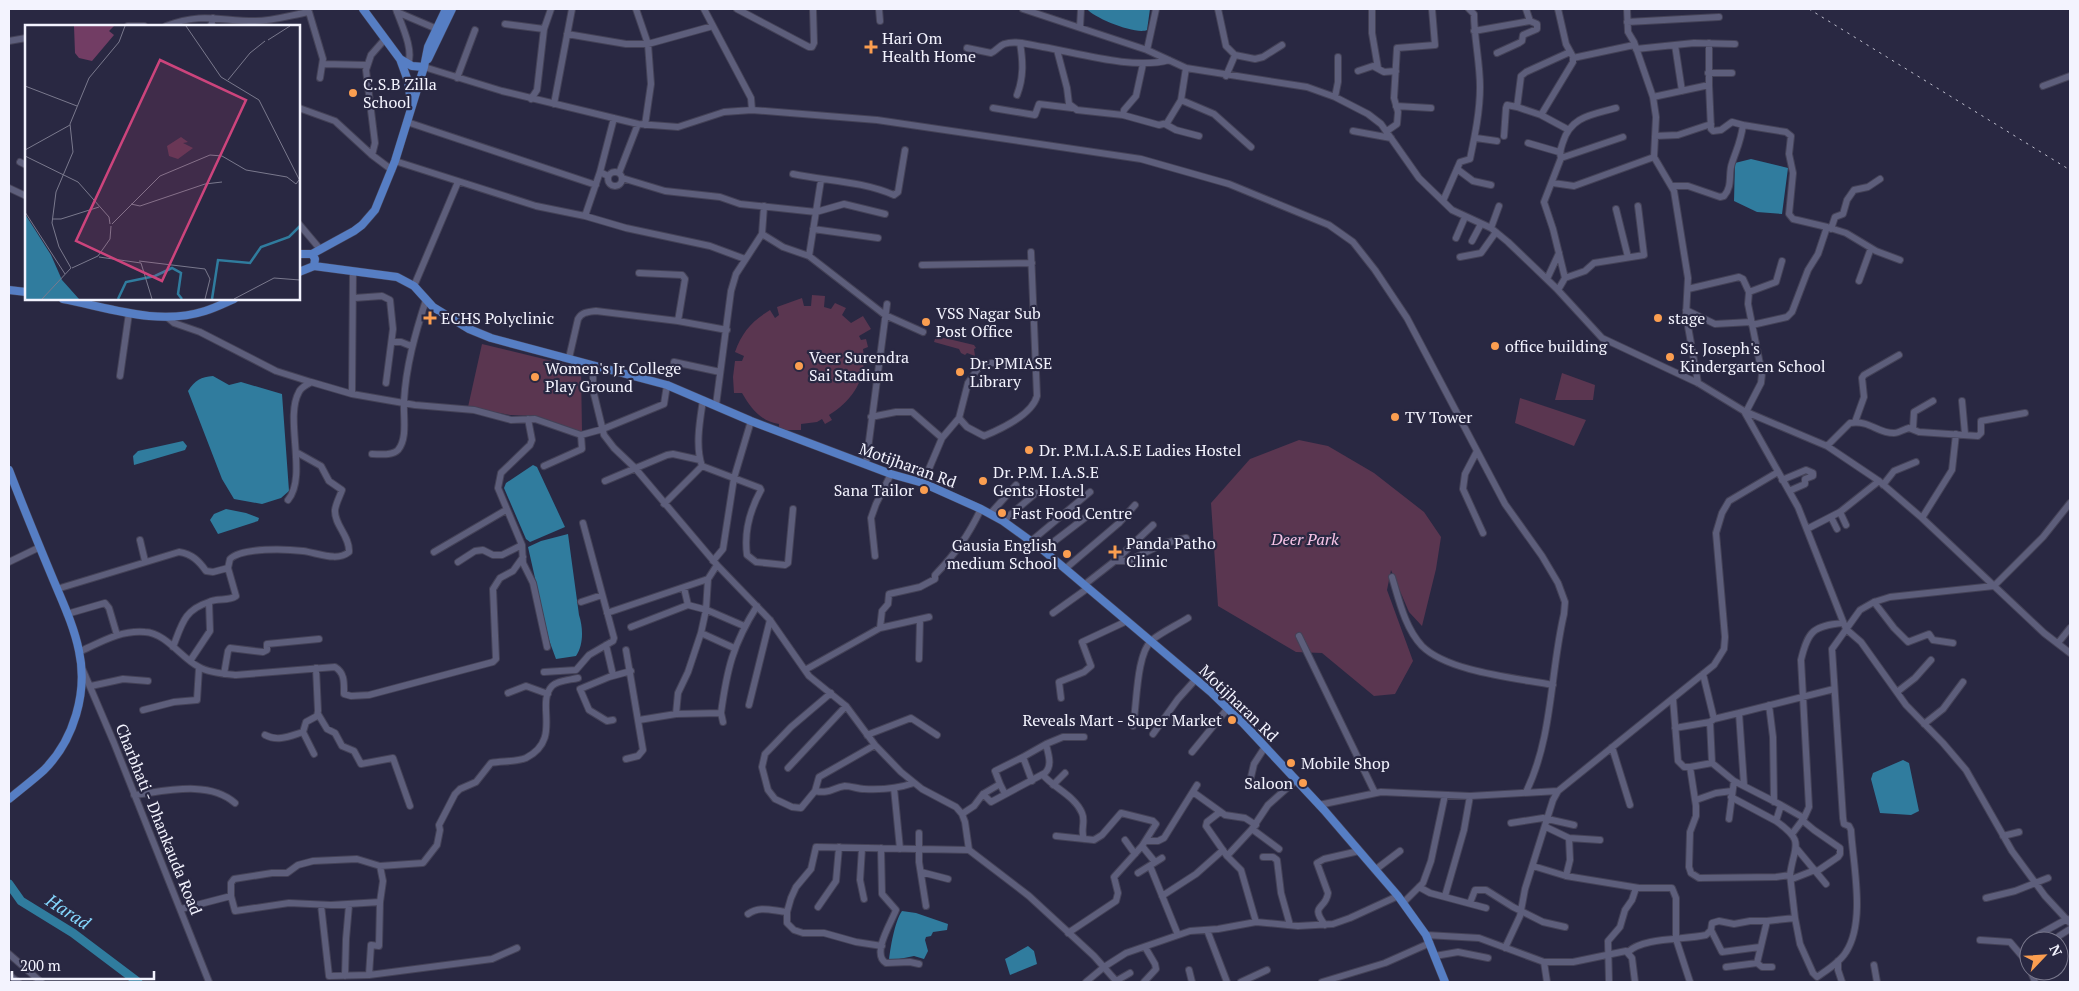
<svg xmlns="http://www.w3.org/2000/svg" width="2079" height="991" font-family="'PT Serif',serif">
	<rect width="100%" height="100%" fill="#292842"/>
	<path fill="#5a3650" d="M812,295L825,296L824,307L831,309L835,303L846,308L842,315L851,323L863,316L871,329L859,336L861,340L866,339L868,347L863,349C868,377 853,400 829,415L832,420L825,424L822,419L817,422L801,424V430H779V424C761,422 750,407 742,393H734L733,377L735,361H742L744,356L735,352C742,332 752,321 770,310L775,318L779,315L777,307L802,298L804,306H811Z
		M936,336L974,345L976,348L974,349L975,356L967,353L965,355L961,353L959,349L934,342Z
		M482,344L581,368L582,432L537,416L510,415L468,407Z
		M1562,373L1595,385L1593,400H1555Z
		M1520,398L1586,420L1574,446L1515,423Z
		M1299,440L1328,446L1374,473L1424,512L1441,537L1436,569L1422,626L1409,612L1391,570L1387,590L1413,661L1395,694L1374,696L1322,653L1296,652L1218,606L1211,503L1250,459Z"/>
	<path fill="#307c9e" d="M1087,9H1150L1147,30C1136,35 1094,18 1087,9Z
		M1751,159L1788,168L1782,214L1757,212L1734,201L1735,163Z
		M213,376L229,385L241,382L282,394L289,491L281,498L262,504L234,499L222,479L188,391C195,380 201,377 213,376Z
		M183,441L187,446L185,450L134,465L133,456L138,451Z
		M533,465L537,467L565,527L530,542L526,539L504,488L506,483Z
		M226,509L246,513L259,518L258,521L218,534L210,520L214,514Z
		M568,534L579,615C583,627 584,644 576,656L556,659L549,640L528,547L541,541Z
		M1903,760L1909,763L1919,811L1911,815L1880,813L1871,779L1873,773Z
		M902,911L916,913L948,924L947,930L933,932L931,936L926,937L925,940L928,951L924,959L914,956L889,961C890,949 895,920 902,911Z
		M1028,946L1034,951L1037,964L1010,975L1005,959Z"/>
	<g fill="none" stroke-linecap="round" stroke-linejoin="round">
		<path stroke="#307c9e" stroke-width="9" d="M9,884L21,901L73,933L138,982"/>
		<g stroke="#444257" stroke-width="8">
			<path id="minor" d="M396,9C401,24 414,49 408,64
				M636,9L648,44L651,84L645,125
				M704,9L751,98L752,110
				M737,9L809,47H812L814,43L813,9
				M879,9L880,21
				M1023,9L1147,50L1186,68L1307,87L1335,97L1368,114L1381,124L1419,178L1452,210L1491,228L1508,242L1556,288L1602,338L1698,383L1744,411L1827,446L1879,481L1922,518L2044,633L2070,653
				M1218,9L1226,46L1235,55L1255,59L1263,57L1282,45
				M1372,9V33L1378,68
				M1558,9L1566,44L1572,55
				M1627,9L1628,32L1634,42L1653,97L1656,117L1654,157L1674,191L1688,278L1686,315L1698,383
				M397,12L437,29
				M1627,22L1719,17
				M505,24L544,29
				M128,26H144
				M166,26C202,12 220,21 255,21C274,21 291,15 309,12L323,59L320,78
				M211,26L213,18
				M1080,27L1081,9
				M1474,31L1530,21L1526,9
				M567,34L626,44H648L713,26
				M9,41L26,38
				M1709,43V85L1711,129L1713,131L1721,130L1732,122L1743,125
				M1675,45L1682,91
				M967,48L991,53C996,51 999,46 1004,44C1016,40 1031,45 1043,47C1078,53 1134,70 1169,60
				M1636,49L1694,43L1735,44
				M1057,50L1067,88L1069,104L1077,110L1123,115L1159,125L1167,123L1181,100L1186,68
				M1147,50L1156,9
				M1497,53L1519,43L1522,41L1523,35L1537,29V24L1530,21
				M324,64L366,65
				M424,67L502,91L638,124L678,127L724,112L752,110L877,120L1141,159L1229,184L1329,225L1353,242L1375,270L1407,318L1505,504L1542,556L1558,583L1565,602L1564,614C1550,673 1553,737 1526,792
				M1358,71L1373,66L1384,72L1396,71
				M1708,73H1732
				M1226,76L1235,55
				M457,78L475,30
				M2043,86L2070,76
				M1017,95C1024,77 1023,61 1020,43
				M1335,97L1338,82V57
				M1653,97L1709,85
				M531,99L537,90L544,29L551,9
				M1181,100L1214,114L1251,147
				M554,104L572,9
				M1396,106L1431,108
				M1517,107L1541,115L1567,129
				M299,108L335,121L372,155L392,170
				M993,108L1035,115L1039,104L1072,108
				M1123,115L1124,110L1136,96L1143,64
				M1541,115L1573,62V58L1634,45
				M407,122L596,185
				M1165,124L1176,130L1199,136
				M1353,131L1391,138
				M1387,131L1397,124L1398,112L1394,98L1397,48L1435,45L1432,9
				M1504,136L1506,108L1507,105L1517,107L1521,76L1526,72L1570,52
				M1655,136L1678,135L1711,124
				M1476,138L1497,141
				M1528,143L1559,152
				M372,155L375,143L366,70L371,55L385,39
				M1561,158L1623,137
				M395,161L536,206L585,216L626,228L710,246L745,259
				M20,162L26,165
				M1457,169L1473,181L1491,185
				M608 179a7 7 0 1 1 14 0a7 7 0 1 1-14 0Z
				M619,173L638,124
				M793,174C827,181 862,181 894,195L898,192L905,150
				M608,176L600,172L614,118
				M622,178L665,191L720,197L740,204L816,212L844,204L885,214
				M1553,183L1574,186L1654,157
				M1672,186H1688L1720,197L1724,196C1733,186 1728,174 1732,163C1737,148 1741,141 1743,125L1786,132L1791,136L1789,154L1793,173L1789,214L1793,219L1827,227
				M9,188L26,196
				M1443,201L1460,162L1470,159C1475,135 1480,111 1480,87C1480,62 1474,38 1474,14L1469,9
				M1616,209L1628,257
				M585,216L600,172
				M299,224L320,249
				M1491,228L1499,206
				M813,229L878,238
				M1831,229L1835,217L1843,214L1847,200L1854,190L1868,187L1880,179
				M762,234L783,247L809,256L885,315L923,332
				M1456,238L1465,217
				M1472,241L1481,224
				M809,256L821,180
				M1460,257L1481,253L1496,232
				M922,265L1032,263
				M639,273L682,275L685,279L678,321
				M1565,278L1585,271L1594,263L1644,255L1638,206
				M1547,279L1559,253
				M1859,281L1871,248
				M414,286L458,182
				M1688,289L1739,277L1743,279L1749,292L1748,304L1762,374L1761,383L1746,412
				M1558,290L1565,278L1553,229L1544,202L1561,158C1559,152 1561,148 1563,142C1571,116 1592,115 1616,108
				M1749,292L1776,282L1782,261
				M354,298L382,296L390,300L393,329L386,383
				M1686,310L1715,324L1751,322
				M168,318L174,323L200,332L276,371L311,382
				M1752,325L1787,317L1792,312L1808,270L1818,254L1827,227L1846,233L1876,251L1900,260
				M392,342H401L411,346
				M569,358L578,319C582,312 588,312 596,311L678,321L727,330
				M674,362L720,372
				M593,365V390L604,435L614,448L635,468L717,565L770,620L809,676L846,706L875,745L901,772L922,789L956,807L962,814L965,822L969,850
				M120,376L129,313
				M352,394L353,271
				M1962,401L1965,434
				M716,405L731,291L736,274L762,234L764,206
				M1744,411L1798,507L1846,629L1861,642L1906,705L1943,743L1966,770L2012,851L2045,896L2070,923
				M871,417L896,412H912L942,438
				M959,418L967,427L984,436C1001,429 1032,415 1037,396L1031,252
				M528,419L532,440L530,445L501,473L498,488L522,545L523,563L533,583L547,647
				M1855,422L1864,397L1862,378L1864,375L1899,355
				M1913,428L1914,412L1933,401
				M1827,446L1850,423C1871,420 1876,433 1894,433C1899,433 1904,429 1909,428L1919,432L1978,436L1981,433V421L2025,413
				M1477,451L1465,474L1463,489L1483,533
				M372,454C380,454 392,456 398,450C408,438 403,416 404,401C406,366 415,334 426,300
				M866,464L887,304
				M544,466L582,449L581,435
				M702,466L760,488L761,490C750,510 744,533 747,555L756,562L785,565L788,563L793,509
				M1782,480L1806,470L1813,473V476L1805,479V484L1789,491
				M605,481L667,455L673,454L700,460
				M923,483L942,438L959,418L968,383L979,367L991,363H1036
				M1883,485L1894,471L1916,462
				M288,500C308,476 284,418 299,392C301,387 307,385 311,382L352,394L415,405L474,410L511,420L535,419L581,435L603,429L664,404L667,385
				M664,504L702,466C695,446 700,420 703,400
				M1840,512L1846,525
				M990,514L1016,485
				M1831,517L1837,529
				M1922,518L1952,470L1956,434
				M1003,521L1036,493
				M1807,529L1840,512L1879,481
				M140,540L145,561
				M1030,542L1090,492
				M1043,550L1086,517
				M434,552L506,510
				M875,556L871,518L876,504L891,474
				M713,561L723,549L734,478L751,421
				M1115,561H1128L1165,543L1186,538
				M9,562L40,547
				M458,562L475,551L483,550L493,555H502L522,545
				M1065,569L1119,523L1135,505
				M1392,577C1399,600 1405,628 1422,646C1448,672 1517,678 1553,685
				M708,579L706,610L701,633L734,648
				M1084,585L1116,560L1153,525
				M684,588L688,605L707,610L744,626
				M57,589L179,552C192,554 199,561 206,571L213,572L228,568L230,559C242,547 287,549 303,551C318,553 337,562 349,552C350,536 334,525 335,510C336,503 340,496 342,490L329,481L321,466L296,452
				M581,602L602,595
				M1874,602L1894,628L1908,642L1929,634L1933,640L1953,643
				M607,613L708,579L717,565
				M1053,613L1088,588
				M67,614L105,603L109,608L117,635
				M631,627L688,605
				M880,628L882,611L888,604L889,594L920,587L935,579V575C956,553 968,536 981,509
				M1299,636L1375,793
				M2058,643L2070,628
				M606,645L613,675
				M173,647C182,624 184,610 209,602
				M626,650L643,750L638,756L626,759
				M79,652C101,642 120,630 145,632C166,633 181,658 199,667C209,673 225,674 236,675L335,667C345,673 344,683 344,694L351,696L369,695L493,662L496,659L493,589L500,578L513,571L523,557
				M919,659L920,619
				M190,661L210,631L209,602C217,597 228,602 236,596L228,568
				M82,668L114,743L209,982
				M805,670L880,628L929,617
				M544,672L576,670L589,655L613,641L614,638L583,523
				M224,674L228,651L230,648L263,652L267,650V644L319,639
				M1703,674L1714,719
				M91,686L123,679L148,681
				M1897,692L1915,678L1931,660
				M508,693L526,686L548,694
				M1061,698L1059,682L1084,672L1091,666L1082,642L1127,621
				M1673,699L1678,761L1684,767H1690L1696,806V816L1690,832L1689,867L1691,873L1699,878L1776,877L1790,875C1794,845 1806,842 1776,821L1781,805L1734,781L1712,763
				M749,705L770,620
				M1769,705L1773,737L1774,802
				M143,710L174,702L197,700L199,668
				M1739,713L1834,689
				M318,714L327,729L335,733L342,746L354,751L361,764L393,758L410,806
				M676,714L678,693L688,672L701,633
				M613,720L607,721L589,710L580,689L609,677L631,671
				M639,720L676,714L721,713
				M723,722L721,713C727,669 733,644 757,606
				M1924,724L1943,709L1963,682
				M1133,726C1137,705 1136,654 1152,640C1162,632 1177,625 1188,618
				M1675,728L1710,722L1714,719L1739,713L1744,785
				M303,732L314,754
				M1153,734L1178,699L1196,679
				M265,735C278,742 290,736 303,732L306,722L317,716L318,711L316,668
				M867,735L911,718L937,735
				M875,745L819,777L815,791C830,794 832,788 845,786C851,786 858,789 864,789C880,790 899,788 914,783
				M1612,747L1630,805
				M1192,752L1228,708
				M1023,757L1046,744
				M1690,767L1712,763L1710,722
				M788,768L846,706
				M1043,775C1054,788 1075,796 1082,813C1086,822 1080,830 1084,839
				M1251,777L1254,764L1265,747
				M1000,784L995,771L1023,757L1032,781
				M1053,785L1065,773
				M894,788L900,849
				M815,791L801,808L792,807L775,799L768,790L762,767L765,754L791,727L831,693
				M1193,792L1225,815L1245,818L1256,825
				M983,794L1000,784L1005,794
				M134,795C166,791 209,780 235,803
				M1731,797L1776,821
				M1696,800L1716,793L1732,791
				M1319,805L1381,792L1470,796L1558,791L1714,665L1724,649L1725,637L1716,533L1722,513L1729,501L1778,472
				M1781,805L1804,818
				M1220,812L1207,822L1206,826L1227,856L1241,870L1256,922
				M962,814L974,806L983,794L991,802L1045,773C1053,765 1048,754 1046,744L1063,737H1084
				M1729,819L1734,781
				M1802,820L1814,830L1840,848V854L1838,857L1816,872
				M1511,823L1543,818L1574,825
				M1546,827L1569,838L1570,860L1566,876
				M919,833V862L926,906
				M1792,834L1804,818L1809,807L1801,660C1808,630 1814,626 1843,623
				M1056,836L1094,840L1102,835L1121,813L1153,821L1156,824L1142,846L1114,877L1118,893L1116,901L1068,933
				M2003,836L2019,832
				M1569,838L1600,840
				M1125,840L1135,854
				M1146,841H1158L1164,838L1197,785
				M1142,846L1155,862
				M862,848L860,880L864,899
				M881,848L882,894L896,910C891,923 871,954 886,963L910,962L919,964
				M1279,849L1252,829L1268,805L1295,781
				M1797,849L1826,884
				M1227,856L1252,829
				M1263,857H1273L1277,860L1281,893L1290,925
				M1150,866L1178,935
				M1533,866L1566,876L1639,888H1672L1676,898V939L1690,982
				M1375,870L1400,851
				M921,872L948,879
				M1138,873L1162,858
				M1790,875L1795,918L1800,944L1813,973L1817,977C1827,970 1840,962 1846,952C1866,921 1853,865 1851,830L1849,826L1844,824L1843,818L1832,649L1860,610L1874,602L1890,597L1994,586L2043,537L2070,503
				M1792,879L1815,870
				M1419,887L1430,893L1486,908
				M231,896V883L234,879L272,873H287L298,865L313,861L357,859L380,866
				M1162,896L1196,874L1223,850
				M1445,896L1464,830L1470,796
				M1986,898L2015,891L2048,878
				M1403,903L1423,883L1431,861L1445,795
				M1470,903L1475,890H1486L1513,907L1543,922L1565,927
				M321,905L329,976L369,975L492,959L517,948
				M818,907L836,881L839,847
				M181,909L231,896L235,911L289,903L331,905L380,902L383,881L380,866L423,863L437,845L440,830L439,825L455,794L460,789L476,782L491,763C502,761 516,762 526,758C563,739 535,704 552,686C558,680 570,680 578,678
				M748,914C760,905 773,911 787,912
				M1325,925C1309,904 1326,910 1328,893L1317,863L1324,859L1359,851
				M1207,930L1227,982
				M1711,930L1722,952L1760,947
				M1426,935L1479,938L1544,962H1573L1626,951L1632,958L1635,982
				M2059,936L2070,929
				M1980,940L2010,942L2027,962
				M2033,941L2038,935L2067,919
				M882,946L856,942L824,933H803L794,930L787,923V912L791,898L796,887L811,869L816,847L969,850L1029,896L1094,956L1117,982
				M1505,948L1520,916L1525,889L1553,800L1558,791
				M2029,948L2027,962L2035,982
				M1628,952C1643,937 1685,940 1706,935L1711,930L1712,923L1719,921L1734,924L1750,921H1767
				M9,954L41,982
				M1435,956L1458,952L1488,958
				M1838,961V970L1842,982
				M1544,962L1547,982
				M1874,965L1877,982
				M1726,967L1757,963
				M1772,967H1762L1757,963L1767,921L1795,918
				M1189,970L1192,982
				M9,975L18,982
				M369,975L371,945L379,946L380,902
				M345,976L346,939L349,905
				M1116,981L1130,973
				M1086,982L1104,967L1126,953L1190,931L1218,929L1256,922L1298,926L1333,924L1350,918L1398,896
				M1144,982L1156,969L1155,964L1145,947
				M1241,982L1267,970
				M1322,982L1385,963L1430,943
				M1609,982L1608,941L1620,927L1625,910L1632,900L1636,888"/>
		</g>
		<g stroke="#444257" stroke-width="9">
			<path id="major" d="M363,9L400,59L412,66L424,67
				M400,59L408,81L411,103
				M428,59L452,9
				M299,254H312L315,259L314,266L299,272
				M312,254L354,231L362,225L375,210L395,161L424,67L428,47L446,9
				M314,266L397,277L414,286L433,307L469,329L491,338L667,385L751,421L891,474L923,483L981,509L1003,521L1043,550L1127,621L1212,693L1242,722L1324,810L1398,896L1426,935L1445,982
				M9,290L26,292
				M63,299C110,308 158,326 205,311C215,308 225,303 234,299
				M9,470C23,507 38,543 53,579C63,603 74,626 79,651C88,692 74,740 44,770C33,780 21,789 9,799"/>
		</g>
		<use href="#minor" stroke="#5d5e7b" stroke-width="6"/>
		<use href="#major" stroke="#567ec4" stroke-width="8"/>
		<path stroke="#bfbfce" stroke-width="1" stroke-dasharray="2.5 5" stroke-linecap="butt" d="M1809,9L2070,170"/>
	</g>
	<g fill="#fb9e50" stroke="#292842" stroke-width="2">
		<path d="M868.5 39.5h5v5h5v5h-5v5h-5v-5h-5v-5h5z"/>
		<circle cx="353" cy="93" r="5"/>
		<path d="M427.5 310.5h5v5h5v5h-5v5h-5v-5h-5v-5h5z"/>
		<circle cx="1658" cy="318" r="5"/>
		<circle cx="926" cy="322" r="5"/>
		<circle cx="1495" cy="346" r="5"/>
		<circle cx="1670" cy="357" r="5"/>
		<circle cx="799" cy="366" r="5"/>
		<circle cx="960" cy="372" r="5"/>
		<circle cx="535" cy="377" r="5"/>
		<circle cx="1395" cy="417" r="5"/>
		<circle cx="1029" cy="450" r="5"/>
		<circle cx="983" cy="481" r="5"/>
		<circle cx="924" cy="490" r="5"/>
		<circle cx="1002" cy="513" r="5"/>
		<path d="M1112.5 544.5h5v5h5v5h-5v5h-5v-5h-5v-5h5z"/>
		<circle cx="1067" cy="554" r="5"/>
		<circle cx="1232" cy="720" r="5"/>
		<circle cx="1291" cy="763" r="5"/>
		<circle cx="1303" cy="783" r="5"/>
	</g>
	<g text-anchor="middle" stroke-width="4.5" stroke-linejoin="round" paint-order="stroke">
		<g font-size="16" fill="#f3f3fe" stroke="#292842" text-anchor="start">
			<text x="882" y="44">Hari Om<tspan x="882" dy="18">Health Home</tspan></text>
			<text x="363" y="90">C.S.B Zilla<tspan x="363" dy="18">School</tspan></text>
			<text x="936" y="319">VSS Nagar Sub<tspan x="936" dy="18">Post Office</tspan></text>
			<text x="441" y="324">ECHS Polyclinic</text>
			<text x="1668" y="324">stage</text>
			<text x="1505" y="352">office building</text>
			<text x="1680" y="354">St. Joseph's<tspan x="1680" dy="18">Kindergarten School</tspan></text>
			<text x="809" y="363">Veer Surendra<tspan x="809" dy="18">Sai Stadium</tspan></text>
			<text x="970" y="369">Dr. PMIASE<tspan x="970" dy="18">Library</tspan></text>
			<text x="545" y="374">Women's Jr College<tspan x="545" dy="18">Play Ground</tspan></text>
			<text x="1405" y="423">TV Tower</text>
			<text x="1039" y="456">Dr. P.M.I.A.S.E Ladies Hostel</text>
			<text x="993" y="478">Dr. P.M. I.A.S.E<tspan x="993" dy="18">Gents Hostel</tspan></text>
			<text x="914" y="496" text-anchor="end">Sana Tailor</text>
			<text x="1012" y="519">Fast Food Centre</text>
			<text x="1126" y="549">Panda Patho<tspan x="1126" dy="18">Clinic</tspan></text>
			<text x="1057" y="551" text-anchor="end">Gausia English<tspan x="1057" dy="18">medium School</tspan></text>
			<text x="1222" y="726" text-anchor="end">Reveals Mart - Super Market</text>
			<text x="1301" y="769">Mobile Shop</text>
			<text x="1293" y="789" text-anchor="end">Saloon</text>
		</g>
		<g font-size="16" fill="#f3f3fe" stroke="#292842">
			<text transform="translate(908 465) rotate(20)" y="6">Motijharan Rd</text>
			<text transform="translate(1239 703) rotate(44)" y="6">Motijharan Rd</text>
			<text transform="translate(159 819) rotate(68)" y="6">Charbhati - Dhankauda Road</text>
		</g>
		<g font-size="16" font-style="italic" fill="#f7c4e7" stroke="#292842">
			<text x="1305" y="545">Deer Park</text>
		</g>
		<g font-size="18" font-style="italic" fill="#85d6fd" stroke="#292842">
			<text transform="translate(68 912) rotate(33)" y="6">Harad</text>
		</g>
	</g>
	<g transform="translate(25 25)">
		<rect width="275" height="275" fill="#292842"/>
		<path d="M156,112L163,117L158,118L168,123L153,134L144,131L142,121Z" fill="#5a3650"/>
		<path d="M49,1H89L84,6L89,10L67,36L54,33L50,28Z" fill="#723d64"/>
		<path d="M0,189L26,230L37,255L54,274H0Z" fill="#307c9e"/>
		<path fill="none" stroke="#307c9e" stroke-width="2.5" d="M93,274L101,257L130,251L147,243L156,248L153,269L157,274M187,274L193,235L225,238L236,222L264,212L275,201"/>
		<path fill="none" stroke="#7a798d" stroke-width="1" d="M161,1L196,52L234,75L275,156M243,15L265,1M203,55L225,28L240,16M0,61L52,81M0,125L45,100M0,131L53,157L84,192L85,199M106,179L115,181L180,159L197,157M0,187L40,249M28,194H36L74,182M87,199L135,151L185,130L197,131L221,145L262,152L271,159L274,155M73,231L85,214L86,201M74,232L116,238L127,274M114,236L180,244L185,254L180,274M46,243L34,222L27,198L31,167L48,127L45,99L64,53L94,17L100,1M47,243L73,231M17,274L46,243M209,274L249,253L275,255"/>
		<path fill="#cc447c" fill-opacity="0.15" stroke="#cc447c" stroke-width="2.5" d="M135,35L221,75L137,256L51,216Z"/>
		<rect width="275" height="275" fill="none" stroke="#f3f3fe" stroke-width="2.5"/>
	</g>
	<rect width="2079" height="991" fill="none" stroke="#f3f3fe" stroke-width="20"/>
	<g transform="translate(2044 956) rotate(65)"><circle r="24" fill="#292842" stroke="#7a798d"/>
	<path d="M0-4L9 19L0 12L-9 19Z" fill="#fb9e50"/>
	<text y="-8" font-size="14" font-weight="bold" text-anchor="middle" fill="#f3f3fe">N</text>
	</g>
	<path d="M12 971v8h142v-8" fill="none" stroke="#f3f3fe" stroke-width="2.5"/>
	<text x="20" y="971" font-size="15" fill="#f3f3fe" stroke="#292842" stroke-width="4" paint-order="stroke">200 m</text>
</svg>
